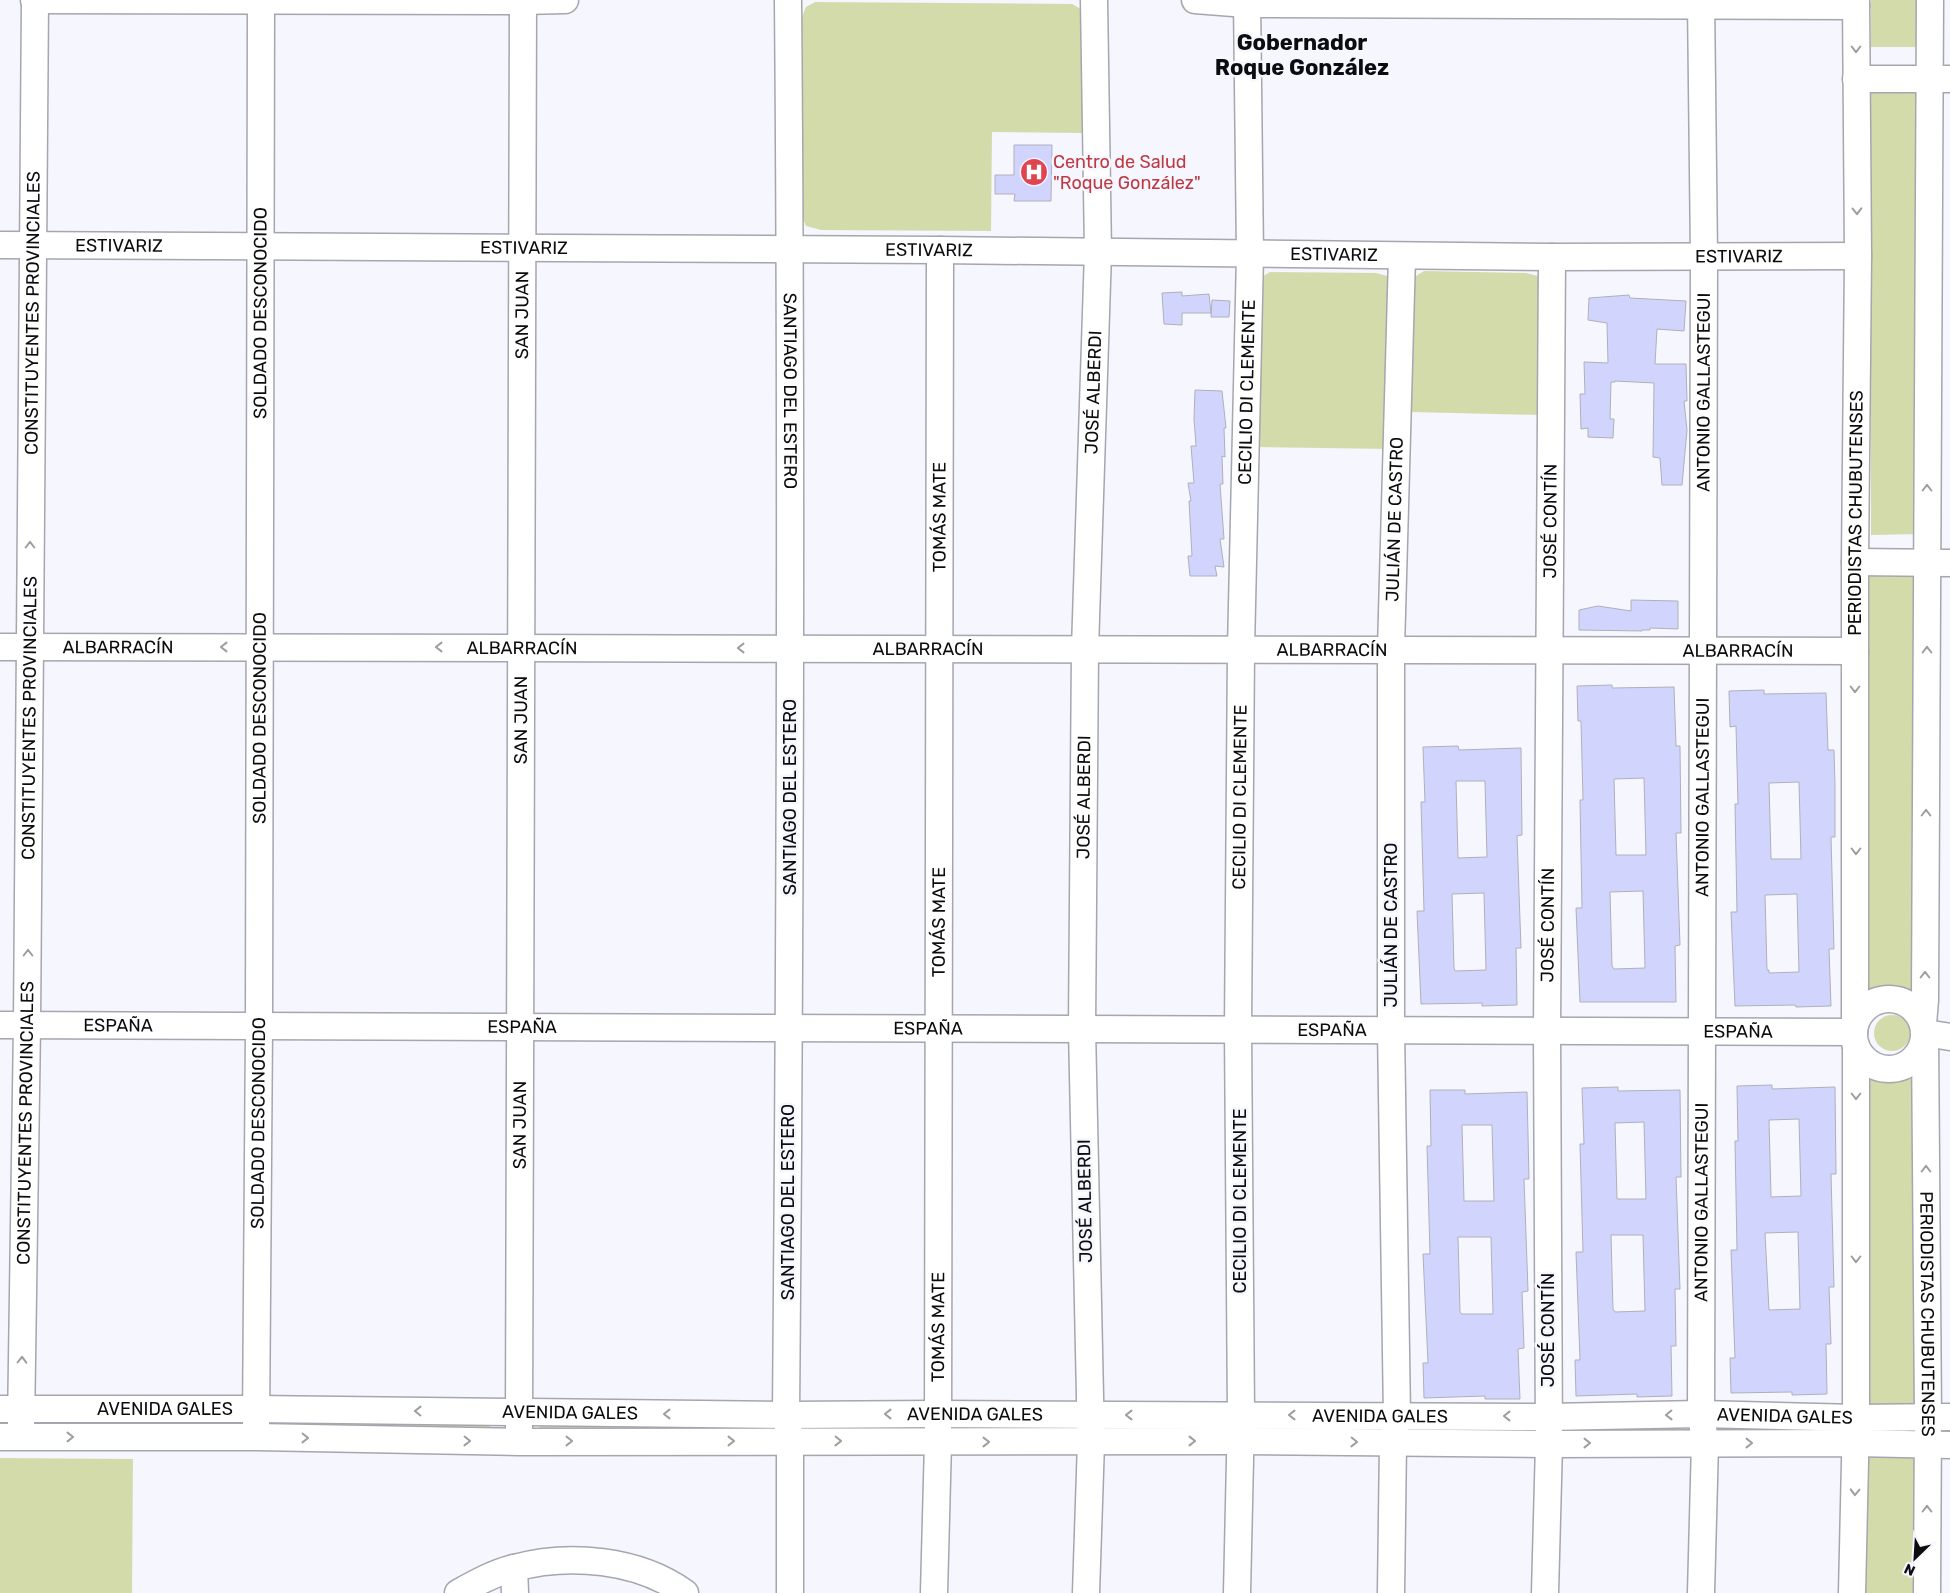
<svg xmlns="http://www.w3.org/2000/svg" width="1950" height="1593" font-family="Rubik,sans-serif">
	<rect width="100%" height="100%" fill="#f5f6fe"/>
	<path fill="#d4dbab" d="M1871,0H1919V47H1871Z
		M815,2L1072,4L1081,9L1083,133L992,132L991,231L821,230L806,226L800,212L801,19L806,7Z
		M1871,92H1918L1919,534L1871,535Z
		M1424,271L1526,273L1538,276L1543,283L1541,415L1411,412L1413,285L1416,276Z
		M1270,272L1376,273L1387,276L1391,286L1389,449L1255,447L1260,278Z
		M1868,569H1915L1916,997L1891,990L1868,997Z
		M1874 1033a18 18 0 1 1 36 0a18 18 0 1 1-36 0Z
		M1869,1072L1891,1078L1916,1072L1915,1406H1867Z
		M231,1419V1427H51V1420Z
		M285,1419L490,1421V1429L284,1427Z
		M540,1422L754,1423V1431L539,1430Z
		M1674,1425V1433H1581L1580,1426Z
		M1867,1455H1914V1593H1866Z
		M0,1458L133,1459L132,1593H0Z"/>
	<path fill="#d1d5fe" stroke="#afb0b8" fill-rule="evenodd" d="M1014,145H1052L1051,201H1014L1015,194H995V175H1014Z
		M1182,292V296L1209,294L1211,313H1182V325L1164,324L1162,293Z
		M1629,295L1630,298L1686,301L1684,331L1657,329L1655,364H1686L1687,401H1684L1687,430L1682,485H1662L1660,458L1653,457L1654,383L1615,381V382H1611L1610,419H1614L1613,438L1588,437V428L1581,429L1580,394H1585L1584,362L1608,363L1607,323L1588,320L1589,298Z
		M1212,300L1230,301L1229,317H1211Z
		M1195,390L1222,391L1226,428H1224L1225,457L1222,456L1223,484H1220L1224,539H1220L1224,567L1215,566L1217,576H1190L1188,556H1192L1189,501H1191L1188,483H1194L1191,446H1196L1194,419Z
		M1631,600L1678,601V629L1650,628V630H1642V631L1579,630V610L1598,606L1631,611Z
		M1612,685V688L1674,687L1676,746H1680L1681,833H1676L1680,945L1675,946L1676,1002H1580L1576,908H1582L1580,800H1583L1581,721H1578L1577,686ZM1644,778L1646,855H1616L1614,779ZM1643,891L1645,968L1614,969L1612,966L1610,892Z
		M1764,690V694L1826,693L1828,750H1834L1835,785V837H1831L1834,949H1829L1831,1006L1796,1007L1795,1005L1735,1006L1731,912H1737L1735,804H1738L1736,726L1730,727L1729,691ZM1799,782L1801,859H1771L1769,783ZM1797,894L1799,972L1769,973V970H1767L1765,895Z
		M1458,746L1459,750L1521,748L1522,835L1517,836L1521,948H1516L1517,1005L1482,1006V1003L1421,1004L1417,911H1424L1421,802H1425L1423,747ZM1456,781H1485L1487,857L1458,858ZM1484,893L1486,970L1455,971L1454,968L1452,894Z
		M1772,1085V1089L1835,1087L1836,1174H1831L1834,1287H1829L1831,1344H1826L1827,1394L1792,1395V1392L1731,1393L1730,1358H1735L1731,1250H1737L1735,1141H1738L1737,1086ZM1799,1119L1801,1196L1771,1197L1769,1120ZM1798,1232L1800,1309L1769,1310L1765,1233Z
		M1618,1087V1091L1680,1090L1681,1177H1676L1680,1289H1675L1676,1346H1671L1672,1396L1637,1397V1394L1576,1396L1575,1360H1580L1576,1252H1583L1580,1144H1584L1582,1088ZM1644,1122L1646,1199H1617L1615,1123ZM1611,1235H1643L1645,1311L1615,1312L1613,1309Z
		M1430,1090H1465V1094L1527,1092L1529,1179H1524L1528,1291L1522,1292L1524,1348L1518,1349L1520,1399H1485V1396L1424,1398L1423,1363H1428L1423,1254H1430L1427,1146H1431ZM1462,1125H1492L1494,1201H1464ZM1458,1237H1491L1493,1314H1462L1460,1312Z"/>
	<g fill="none" stroke-linecap="round" stroke-linejoin="round">
		<g stroke="#a5a6ae" stroke-width="29">
			<g id="minor">
				<path d="M34,0L523,1L565,0"/>
				<path id="s1" d="M788,0C792,472 790,943 786,1415L790,1441V1593"/>
				<path d="M1195,0L1246,4L1856,6"/>
				<path d="M1856,79H1950"/>
				<path id="s2" d="M0,245L940,250L1552,257L1858,256"/>
				<path d="M1855,562L1950,563"/>
				<path id="s3" d="M0,647L1855,651"/>
				<circle cx="1889" cy="1034" r="35"/>
				<path id="s4" d="M1855,1024V562L1858,256L1856,0"/>
				<path d="M1923,1024L1925,1000L1930,0"/>
				<path id="s5" d="M0,1025L1854,1032"/>
				<path d="M1925,1033L1950,1037"/>
				<path id="s6" d="M1925,1035L1928,1417L1927,1593"/>
				<path id="s7" d="M0,1409H256L786,1415L937,1414L1548,1417L1701,1414L1856,1418L1950,1417"/>
				<path id="s8" d="M21,1427L27,1025L35,0"/>
				<path id="s9" d="M256,1427L259,1026L261,0"/>
				<path id="s10" d="M519,1429L523,0"/>
				<path d="M0,1437H256L520,1442L1240,1441L1549,1444L1856,1443L1950,1445"/>
				<path d="M514,1568L515,1593"/>
				<path d="M458,1593C476,1583 494,1573 514,1568C569,1553 638,1559 685,1593"/>
				<path id="s11" d="M934,1593L938,1442L940,250"/>
				<path id="s12" d="M1086,1593L1091,1442L1082,1029L1085,649L1098,252L1094,0"/>
				<path id="s13" d="M1237,1593L1241,1415L1238,1030L1241,649L1250,255L1247,0"/>
				<path id="s14" d="M1391,1593L1393,1442L1397,1416L1391,1030V649L1402,256"/>
				<path id="s15" d="M1545,1593L1549,1444L1547,1031L1552,257"/>
				<path id="s16" d="M1701,1593L1705,1443L1701,1414L1704,256L1701,0"/>
				<path d="M1852,1593L1856,1418V1047"/>
			</g>
		</g>
		<use href="#minor" stroke="#fff" stroke-width="26"/>
	</g>
	<defs><path id="oneway-chevron" d="M-2-3.5L2.5 0L-2 3.5" fill="none" stroke-width="1.6" stroke-linecap="round" stroke-linejoin="round" transform="scale(1.25)"/></defs>
	<g stroke="#9e9e9f">
		<use href="#oneway-chevron" transform="translate(1856 49) rotate(90)"/>
		<use href="#oneway-chevron" transform="translate(1857 211) rotate(89)"/>
		<use href="#oneway-chevron" transform="translate(1927 488) rotate(-90)"/>
		<use href="#oneway-chevron" transform="translate(30 545) rotate(-90)"/>
		<use href="#oneway-chevron" transform="translate(224 647) rotate(-180)"/>
		<use href="#oneway-chevron" transform="translate(439 647) rotate(-180)"/>
		<use href="#oneway-chevron" transform="translate(741 648) rotate(-180)"/>
		<use href="#oneway-chevron" transform="translate(1927 650) rotate(-90)"/>
		<use href="#oneway-chevron" transform="translate(1855 689) rotate(90)"/>
		<use href="#oneway-chevron" transform="translate(1926 813) rotate(-90)"/>
		<use href="#oneway-chevron" transform="translate(1856 851) rotate(90)"/>
		<use href="#oneway-chevron" transform="translate(28 953) rotate(-90)"/>
		<use href="#oneway-chevron" transform="translate(1925 975) rotate(-90)"/>
		<use href="#oneway-chevron" transform="translate(1856 1096) rotate(90)"/>
		<use href="#oneway-chevron" transform="translate(1926 1169) rotate(-90)"/>
		<use href="#oneway-chevron" transform="translate(1856 1259) rotate(90)"/>
		<use href="#oneway-chevron" transform="translate(22 1360) rotate(-89)"/>
		<use href="#oneway-chevron" transform="translate(418 1411) rotate(-179)"/>
		<use href="#oneway-chevron" transform="translate(667 1414) rotate(-180)"/>
		<use href="#oneway-chevron" transform="translate(888 1414) rotate(180)"/>
		<use href="#oneway-chevron" transform="translate(1129 1415) rotate(-180)"/>
		<use href="#oneway-chevron" transform="translate(1292 1415) rotate(-180)"/>
		<use href="#oneway-chevron" transform="translate(1669 1415) rotate(179)"/>
		<use href="#oneway-chevron" transform="translate(1507 1416) rotate(-180)"/>
		<use href="#oneway-chevron" transform="translate(70 1437)"/>
		<use href="#oneway-chevron" transform="translate(305 1438) rotate(1)"/>
		<use href="#oneway-chevron" transform="translate(467 1441) rotate(1)"/>
		<use href="#oneway-chevron" transform="translate(569 1441)"/>
		<use href="#oneway-chevron" transform="translate(731 1441)"/>
		<use href="#oneway-chevron" transform="translate(838 1441) rotate(1)"/>
		<use href="#oneway-chevron" transform="translate(1192 1441)"/>
		<use href="#oneway-chevron" transform="translate(986 1442)"/>
		<use href="#oneway-chevron" transform="translate(1354 1442) rotate(1)"/>
		<use href="#oneway-chevron" transform="translate(1587 1443)"/>
		<use href="#oneway-chevron" transform="translate(1749 1443)"/>
		<use href="#oneway-chevron" transform="translate(1855 1492) rotate(92)"/>
		<use href="#oneway-chevron" transform="translate(1927 1509) rotate(-90)"/>
	</g>
	<defs>
		<g id="hospital-disc" transform="scale(1.4375)"><circle r="9.5" fill="#e0444e" stroke="#f5f6fe"/><path d="M-5-5h3v3.5h4V-5h3V5h-3V1.5h-4V5h-3Z" fill="#fff"/></g>
	</defs>
	<g fill-rule="evenodd">
		<use href="#hospital-disc" x="1034" y="172"/>
	</g>
	<g text-anchor="middle" stroke-width="5" stroke-linejoin="round" paint-order="stroke">
		<g font-size="18" fill="#be3a42" stroke="#f5f6fe" text-anchor="start">
			<text x="1053" y="168">Centro de Salud<tspan x="1053" dy="21">"Roque González"</tspan></text>
		</g>
		<g font-size="18" fill="#0c0c0f" stroke="#f5f6fe">
			<text dy="6" stroke="none"><textPath href="#s2" startOffset="119">ESTIVARIZ</textPath></text>
			<text dy="6" stroke="none"><textPath href="#s2" startOffset="524">ESTIVARIZ</textPath></text>
			<text dy="6" stroke="none"><textPath href="#s2" startOffset="929">ESTIVARIZ</textPath></text>
			<text dy="6" stroke="none"><textPath href="#s2" startOffset="1334">ESTIVARIZ</textPath></text>
			<text dy="6" stroke="none"><textPath href="#s2" startOffset="1739">ESTIVARIZ</textPath></text>
			<text dy="6" stroke="none"><textPath href="#s8" startOffset="1114">CONSTITUYENTES PROVINCIALES</textPath></text>
			<text dy="6" stroke="none"><textPath href="#s9" startOffset="1114">SOLDADO DESCONOCIDO</textPath></text>
			<text dy="6" stroke="none"><textPath href="#s10" startOffset="1114">SAN JUAN</textPath></text>
			<text dy="6" stroke="none"><textPath href="#s1" startOffset="391">SANTIAGO DEL ESTERO</textPath></text>
			<text dy="6" stroke="none"><textPath href="#s12" startOffset="1201">JOSÉ ALBERDI</textPath></text>
			<text dy="6" stroke="none"><textPath href="#s13" startOffset="1201">CECILIO DI CLEMENTE</textPath></text>
			<text dy="6" stroke="none"><textPath href="#s16" startOffset="1201">ANTONIO GALLASTEGUI</textPath></text>
			<text dy="6" stroke="none"><textPath href="#s4" startOffset="511">PERIODISTAS CHUBUTENSES</textPath></text>
			<text dy="6" stroke="none"><textPath href="#s11" startOffset="1076">TOMÁS MATE</textPath></text>
			<text dy="6" stroke="none"><textPath href="#s14" startOffset="1074">JULIÁN DE CASTRO</textPath></text>
			<text dy="6" stroke="none"><textPath href="#s15" startOffset="1072">JOSÉ CONTÍN</textPath></text>
			<text dy="6" stroke="none"><textPath href="#s3" startOffset="118">ALBARRACÍN</textPath></text>
			<text dy="6" stroke="none"><textPath href="#s3" startOffset="522">ALBARRACÍN</textPath></text>
			<text dy="6" stroke="none"><textPath href="#s3" startOffset="928">ALBARRACÍN</textPath></text>
			<text dy="6" stroke="none"><textPath href="#s3" startOffset="1332">ALBARRACÍN</textPath></text>
			<text dy="6" stroke="none"><textPath href="#s3" startOffset="1738">ALBARRACÍN</textPath></text>
			<text dy="6" stroke="none"><textPath href="#s8" startOffset="709">CONSTITUYENTES PROVINCIALES</textPath></text>
			<text dy="6" stroke="none"><textPath href="#s9" startOffset="709">SOLDADO DESCONOCIDO</textPath></text>
			<text dy="6" stroke="none"><textPath href="#s10" startOffset="709">SAN JUAN</textPath></text>
			<text dy="6" stroke="none"><textPath href="#s12" startOffset="796">JOSÉ ALBERDI</textPath></text>
			<text dy="6" stroke="none"><textPath href="#s13" startOffset="796">CECILIO DI CLEMENTE</textPath></text>
			<text transform="translate(790 797) rotate(-90)" y="6">SANTIAGO DEL ESTERO</text>
			<text dy="6" stroke="none"><textPath href="#s16" startOffset="796">ANTONIO GALLASTEGUI</textPath></text>
			<text dy="6" stroke="none"><textPath href="#s11" startOffset="671">TOMÁS MATE</textPath></text>
			<text transform="translate(1391 925) rotate(-90)" y="6">JULIÁN DE CASTRO</text>
			<text dy="6" stroke="none"><textPath href="#s15" startOffset="668">JOSÉ CONTÍN</textPath></text>
			<text dy="6" stroke="none"><textPath href="#s5" startOffset="118">ESPAÑA</textPath></text>
			<text dy="6" stroke="none"><textPath href="#s5" startOffset="522">ESPAÑA</textPath></text>
			<text dy="6" stroke="none"><textPath href="#s5" startOffset="928">ESPAÑA</textPath></text>
			<text dy="6" stroke="none"><textPath href="#s5" startOffset="1332">ESPAÑA</textPath></text>
			<text dy="6" stroke="none"><textPath href="#s5" startOffset="1738">ESPAÑA</textPath></text>
			<text dy="6" stroke="none"><textPath href="#s8" startOffset="304">CONSTITUYENTES PROVINCIALES</textPath></text>
			<text dy="6" stroke="none"><textPath href="#s9" startOffset="304">SOLDADO DESCONOCIDO</textPath></text>
			<text dy="6" stroke="none"><textPath href="#s10" startOffset="304">SAN JUAN</textPath></text>
			<text transform="translate(1085 1201) rotate(-91)" y="6">JOSÉ ALBERDI</text>
			<text transform="translate(1240 1201) rotate(-90)" y="6">CECILIO DI CLEMENTE</text>
			<text transform="translate(788 1202) rotate(-90)" y="6">SANTIAGO DEL ESTERO</text>
			<text dy="6" stroke="none"><textPath href="#s16" startOffset="391">ANTONIO GALLASTEGUI</textPath></text>
			<text dy="6" stroke="none"><textPath href="#s6" startOffset="279">PERIODISTAS CHUBUTENSES</textPath></text>
			<text dy="6" stroke="none"><textPath href="#s11" startOffset="266">TOMÁS MATE</textPath></text>
			<text transform="translate(1548 1330) rotate(-90)" y="6">JOSÉ CONTÍN</text>
			<text dy="6" stroke="none"><textPath href="#s7" startOffset="165">AVENIDA GALES</textPath></text>
			<text dy="6" stroke="none"><textPath href="#s7" startOffset="570">AVENIDA GALES</textPath></text>
			<text dy="6" stroke="none"><textPath href="#s7" startOffset="975">AVENIDA GALES</textPath></text>
			<text dy="6" stroke="none"><textPath href="#s7" startOffset="1380">AVENIDA GALES</textPath></text>
			<text dy="6" stroke="none"><textPath href="#s7" startOffset="1785">AVENIDA GALES</textPath></text>
		</g>
		<g font-size="22" font-weight="bold" fill="#0c0c0f" stroke="#f5f6fe">
			<text x="1302" y="50">Gobernador<tspan x="1302" dy="25">Roque González</tspan></text>
		</g>
	</g>
	<g transform="translate(1915 1558) rotate(205)" stroke="#f5f6fe" stroke-width="4" paint-order="stroke">
	<path d="M0-4L9 19L0 12L-9 19Z" fill="#0c0c0f"/>
	<text y="-8" font-size="14" font-weight="bold" text-anchor="middle" fill="#0c0c0f">N</text>
	</g>
</svg>
